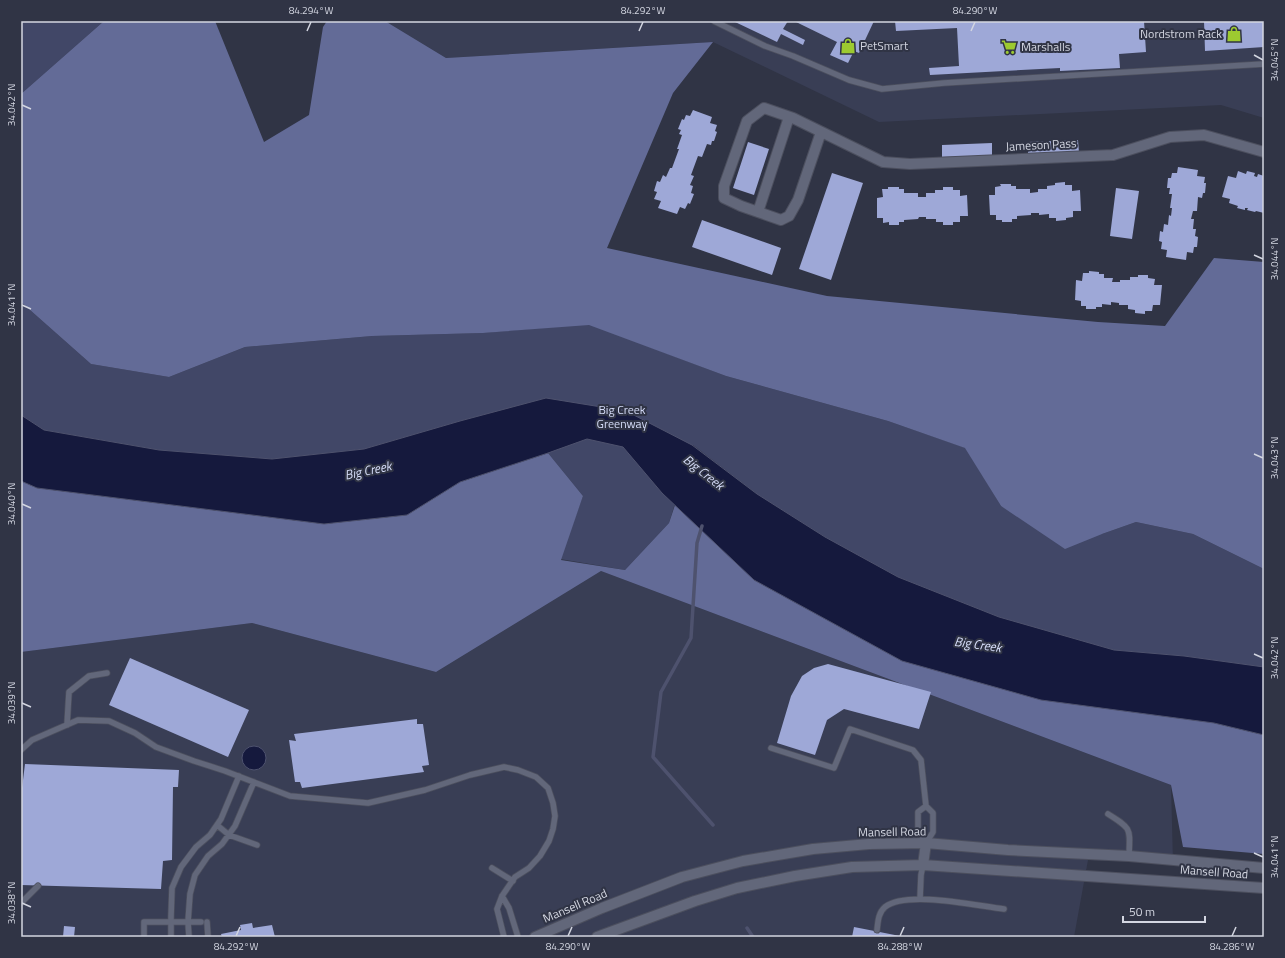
<svg xmlns="http://www.w3.org/2000/svg" width="1285" height="958" font-family="'Titillium Web',sans-serif">
	<rect width="100%" height="100%" fill="#303445"/>
	<path fill="#393e55" d="M385,21H1264V118L1221,105L879,122L713,42L446,58Z
		M601,571L1171,785L1173,863L1088,860L1074,937H21V652L252,623L436,672Z"/>
	<path fill="#414767" d="M21,21H104L21,94Z
		M21,302L91,364L169,377L245,347L372,336L482,333L589,324L726,376L888,421L966,448L1001,506L1102,534L1136,522L1193,534L1264,569V667L1184,656L1114,650L999,617L898,577L825,537L757,494L693,445L669,523L625,570L560,559L583,496L548,453L546,398L460,421L364,449L272,459L159,450L44,430L21,415Z"/>
	<path fill="#636b97" d="M104,21H215L264,142L309,115L323,27L327,21H385L446,58L713,42L673,93L607,248L827,296L1098,322L1165,326L1214,258L1264,262V569L1193,534L1136,522L1102,534L1065,549L1001,506L965,448L888,421L726,376L589,325L483,333L372,336L245,347L169,377L91,364L21,302V94Z
		M548,453L583,496L561,560L625,570L669,523L675,505L1214,723L1264,735V854L1183,847L1171,785L601,571L436,672L252,623L21,652V481L37,488L324,524L407,515L460,482Z"/>
	<path fill="#15193d" stroke="#4e526e" d="M546,398L626,411L692,445L757,494L825,537L898,577L999,617L1114,650L1184,656L1264,667V735L1214,723L1041,700L902,661L754,580L662,493L623,447L587,439L548,453L460,482L407,515L324,524L37,488L21,481V415L44,430L159,450L272,459L364,449L460,421Z
		M242 758a12 12 0 1 1 24 0a12 12 0 1 1-24 0Z"/>
	<g fill="none" stroke-linecap="round" stroke-linejoin="round">
		<path stroke="#4e526e" stroke-width="3.5" d="M702,526L697,543L691,638L661,692L653,757L713,825
			M747,928L753,937"/>
	</g>
	<path fill="#9ea8d7" d="M733,21H788L783,29L805,40L803,45L781,34L777,42Z
		M794,21H874L859,53L854,51L848,63L830,55L837,42Z
		M895,21H1144L1146,52L1119,54L1120,68L1060,71V68L930,75L929,68L959,66L957,28L896,31Z
		M1204,21H1264V47L1205,51Z
		M693,110L712,117L710,123L717,125L715,131L717,132L714,141H712L711,145L707,144L702,157L698,156L691,175L694,176L690,185L693,186L691,193L694,194L690,204L688,203L685,209L680,207L677,214L658,208L661,201L654,199L657,192L654,191L657,181L660,182L663,175L666,177L670,168H672L679,149H677L682,135L679,134L681,130L678,129L682,119L684,120L686,115L690,116Z
		M1078,140L1079,153L1028,154V142Z
		M748,142L769,149L754,195L733,188Z
		M992,143V156L942,157V145Z
		M1178,167L1198,170L1197,176L1205,177L1204,183H1206L1205,193H1203L1202,198L1198,197L1197,211H1193L1191,219H1194L1193,229H1196L1195,236L1198,237L1197,247H1194L1193,253L1187,252L1186,260L1166,257L1167,250L1161,249L1162,242L1159,241L1160,231L1163,232L1164,224L1168,225L1169,215L1171,216L1172,208H1170L1172,194H1169L1170,188H1167L1168,178H1171L1172,173H1177Z
		M1238,171L1246,174L1247,171L1255,173L1254,176L1257,177L1258,174L1264,176V213L1256,211L1255,212L1247,210L1248,208H1245V210L1237,208L1238,206L1229,203L1230,199L1222,197L1228,176L1236,178Z
		M832,173L863,183L831,280L799,269Z
		M1065,182V185H1072V191L1080,190L1081,211H1073V217L1066,218V220L1056,221V218H1049V214L1039,215V213H1031V215L1017,216V219H1012V222H1002V220H996V215H990L989,195H995V187L1001,186L1000,184H1011V186H1016V189H1030V193L1038,192V189H1047V186L1055,185V183Z
		M888,187H899V189H904V193H918V197H926V193H935V190H943V187H953V190H960V196L967,195L968,216H960V222H953V225H943V222H936V219H926V217H919L918,219L904,220V222H899V225H889V222L883,223V218H877V198L883,197L882,189H888Z
		M1116,188L1139,191L1132,239L1110,236Z
		M702,220L781,248L772,275L692,247Z
		M1089,271L1099,272V274H1104V278H1113L1112,282H1120V280H1130V277H1138V275H1148V278L1155,279L1154,285H1162L1160,305H1153L1152,311H1145V314L1135,313V310L1128,309V305H1119V303L1111,302V305L1102,304V307H1096V309H1086V306H1081V301L1075,300L1076,280L1082,281L1083,273H1089Z
		M130,658L249,710L228,757L109,705Z
		M828,664L931,692L919,729L844,709L827,720L815,755L777,743L791,696L802,676L814,668Z
		M417,719V724H423L429,765L422,766L424,772L302,788L300,782H295L289,740L296,741L294,734Z
		M25,764L179,770L178,787H173L172,860L163,861L161,889L21,885V796Z
		M252,923L253,928L272,925L275,937H222L221,934L241,930L240,925Z
		M64,926L75,927L74,937H63Z
		M854,927L900,936V937H852Z"/>
	<g fill="none" stroke-linecap="round" stroke-linejoin="round">
		<g stroke="#4c4f5e" stroke-width="7">
			<path id="lane" d="M714,21L765,46L793,56L849,80L882,89L944,83L1264,64
				M67,725L69,692L89,676L107,673
				M771,748L834,768L850,729L913,750L921,760L926,806L933,813V832L926,843L918,830V812L926,806
				M21,750L32,740L78,720L109,721L135,733L156,747L194,761L225,771L290,796L368,803L425,790L470,775L504,767L518,770L536,777L548,788L553,803L555,816L553,829L549,841L540,856L529,868L515,877L502,896L497,909L504,937
				M1108,814C1132,829 1130,828 1129,856
				M217,825L229,835L257,845
				M492,868L513,881
				M502,896L509,908L518,937
				M920,899L921,875L923,865
				M21,903L38,886
				M207,922L208,937
				M877,930C878,922 878,913 885,907C907,890 977,906 1004,909
				M144,937V922H201
				M171,937V917L172,888L181,867L196,847L210,835L221,819L239,776
				M189,937L188,922L190,894L195,875L208,856L222,844L235,826L254,782"/>
		</g>
		<g stroke="#4c4f5e" stroke-width="12">
			<path id="street" d="M821,132L798,200L789,216L781,220L741,206L724,198V186L747,121L764,108L793,118L883,162L910,164L1113,155L1170,137L1204,135L1264,152
				M758,212L789,117"/>
		</g>
		<g stroke="#4c4f5e" stroke-width="12">
			<path id="secondary" d="M923,865L926,843
				M535,937L602,908L682,877L743,861L813,849L869,844L926,843L1008,850L1129,856L1264,868
				M597,937L695,901L737,888L795,876L852,867L923,865L1264,888"/>
		</g>
		<use href="#lane" stroke="#62677a" stroke-width="5.5"/>
		<use href="#street" stroke="#62677a" stroke-width="10"/>
		<use href="#secondary" stroke="#62677a" stroke-width="10"/>
	</g>
	<path fill="none" stroke="#d3d6e1" stroke-width="1.5" d="M307,31L311,22M639,31L643,22M971,31L975,22M1254,55L1263,60M22,105L31,109M1254,255L1263,259M22,305L31,309M1254,454L1263,458M22,504L31,508M1254,654L1263,658M22,703L31,707M1254,853L1263,857M22,903L31,907M236,936L240,927M568,936L572,927M900,936L904,927M1232,936L1236,927"/>
	<defs>
		<g id="shop-bare" transform="scale(1.2)"><path d="M-5-2.5h2.3a2.7 3.5 0 0 1 5.4 0H5L5.5 6h-11ZM-1.5-2.5h3a1.5 2.3 0 0 0-3 0Z" fill="#9dca30" stroke="#303445" stroke-width="2.5" paint-order="stroke"/></g>
		<g id="supermarket-bare" transform="scale(1.2)"><path d="M-6-5.5h2.5l.6 2H6L4.5 2H-2.5L-4.4-4H-6ZM-1.5 3.2a1.3 1.3 0 1 0 .1 0ZM3 3.2a1.3 1.3 0 1 0 .1 0Z" fill="#9dca30" stroke="#303445" stroke-width="2.5" paint-order="stroke"/></g>
	</defs>
	<g fill-rule="evenodd">
		<use href="#shop-bare" x="1234" y="34"/>
		<use href="#shop-bare" x="848" y="46"/>
		<use href="#supermarket-bare" x="1009" y="47"/>
	</g>
	<g text-anchor="middle" stroke-width="4" stroke-linejoin="round" paint-order="stroke">
		<g font-size="12" fill="#d3d6e1" stroke="#303445" text-anchor="start">
			<text x="1222" y="38" text-anchor="end">Nordstrom Rack</text>
			<text x="860" y="50">PetSmart</text>
			<text x="1021" y="51">Marshalls</text>
		</g>
		<g font-size="12" fill="#d3d6e1" stroke="#303445">
			<text transform="translate(1041 145) rotate(-3)" y="4">Jameson Pass</text>
			<text transform="translate(892 832) rotate(-1)" y="4">Mansell Road</text>
			<text transform="translate(1214 872) rotate(4)" y="4">Mansell Road</text>
			<text transform="translate(575 906) rotate(-23)" y="4">Mansell Road</text>
		</g>
		<g font-size="12" fill="#d3daf6" stroke="#303445">
			<text x="622" y="414">Big Creek<tspan x="622" dy="14">Greenway</tspan></text>
		</g>
		<g font-size="13" font-style="italic" fill="#d7defa" stroke="#303445">
			<text transform="translate(368 470) rotate(-12)" y="5">Big Creek</text>
			<text transform="translate(704 472) rotate(38)" y="5">Big Creek</text>
			<text transform="translate(978 644) rotate(8)" y="5">Big Creek</text>
		</g>
	</g>
	<rect width="1285" height="958" fill="none" stroke="#303445" stroke-width="44"/>
	<path d="M1123 916v6h82v-6" fill="none" stroke="#d3d6e1" stroke-width="2"/>
	<text x="1129" y="916" font-size="12" fill="#d3d6e1" stroke="#303445" stroke-width="3" paint-order="stroke">50 m</text>
	<rect x="22" y="22" width="1241" height="914" fill="none" stroke="#d3d6e1" stroke-width="1.5"/>
	<g font-size="10" text-anchor="middle" fill="#d3d6e1">
		<text x="311" y="14">84.294°W</text>
		<text x="643" y="14">84.292°W</text>
		<text x="975" y="14">84.290°W</text>
		<text transform="translate(1274 60) rotate(-90)" y="4">34.045°N</text>
		<text transform="translate(11 105) rotate(-90)" y="4">34.042°N</text>
		<text transform="translate(1274 259) rotate(-90)" y="4">34.044°N</text>
		<text transform="translate(11 305) rotate(-90)" y="4">34.041°N</text>
		<text transform="translate(1274 458) rotate(-90)" y="4">34.043°N</text>
		<text transform="translate(11 504) rotate(-90)" y="4">34.040°N</text>
		<text transform="translate(1274 658) rotate(-90)" y="4">34.042°N</text>
		<text transform="translate(11 703) rotate(-90)" y="4">34.039°N</text>
		<text transform="translate(1274 857) rotate(-90)" y="4">34.041°N</text>
		<text transform="translate(11 903) rotate(-90)" y="4">34.038°N</text>
		<text x="236" y="950">84.292°W</text>
		<text x="568" y="950">84.290°W</text>
		<text x="900" y="950">84.288°W</text>
		<text x="1232" y="950">84.286°W</text>
	</g>
</svg>
